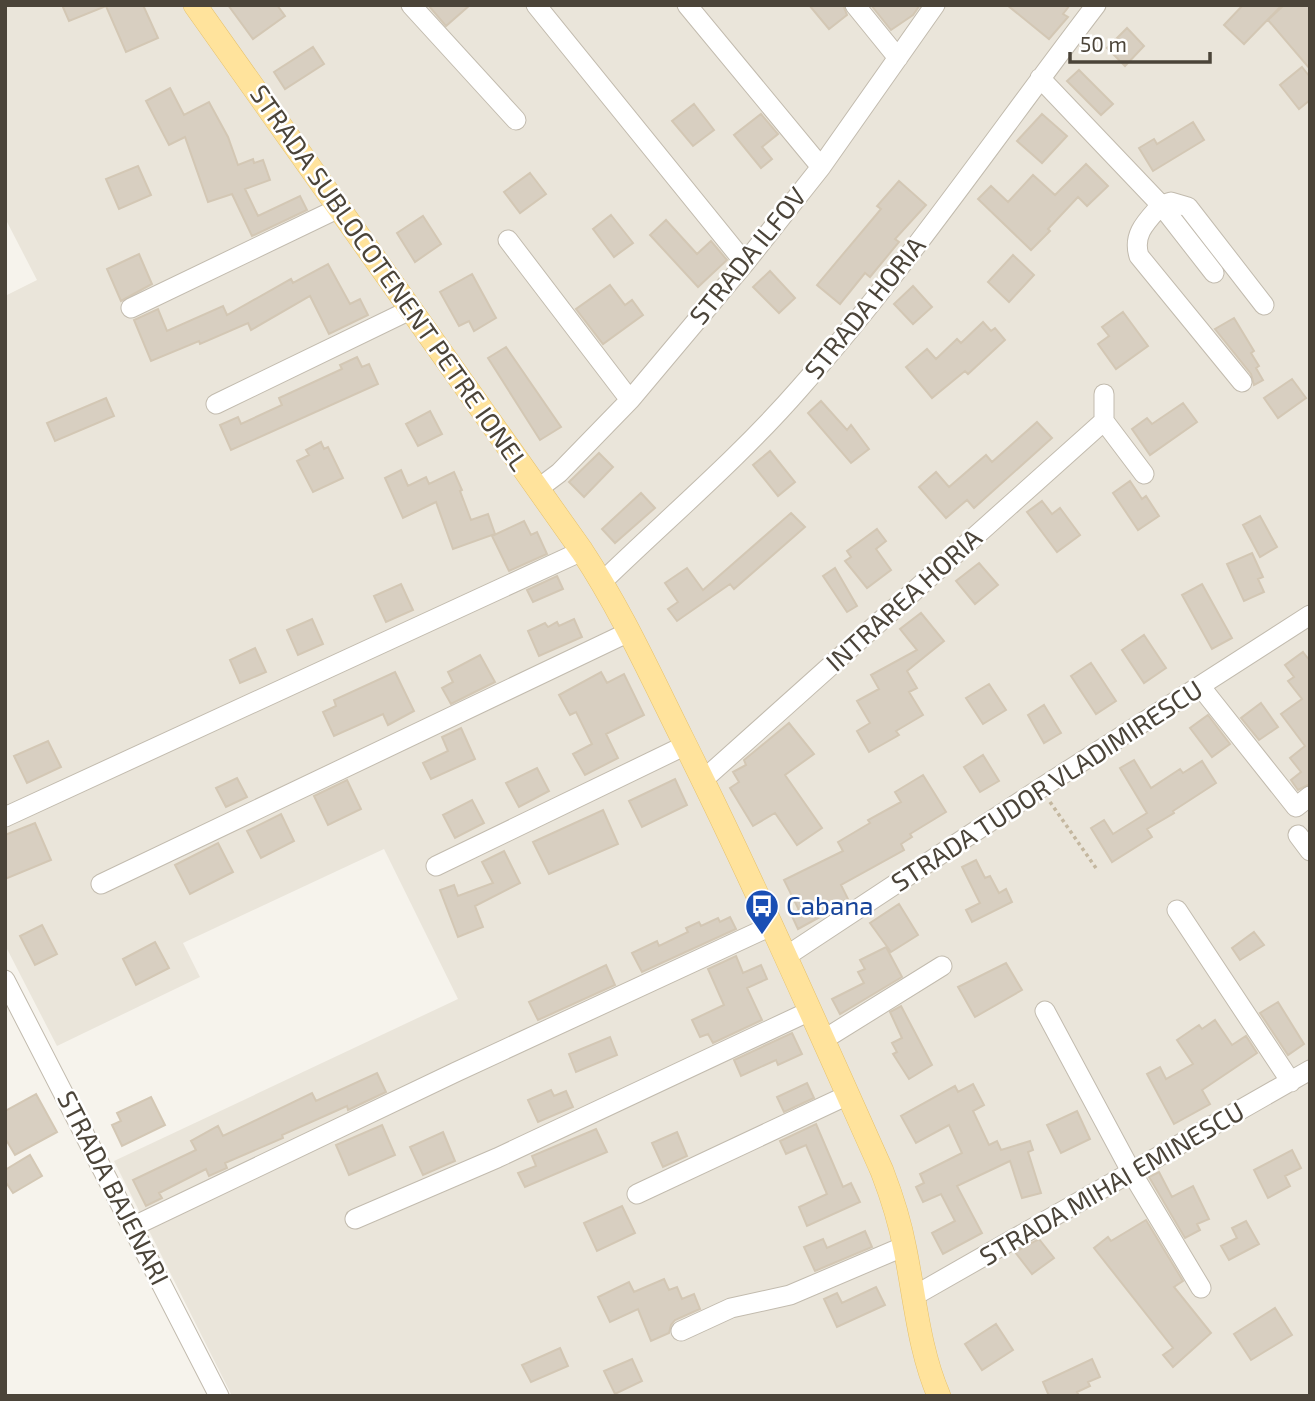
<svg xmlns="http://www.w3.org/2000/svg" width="1315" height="1401" font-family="'Exo 2',sans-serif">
	<rect width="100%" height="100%" fill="#f6f3ec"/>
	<path fill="#eae5da" d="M5,5H1310V1396H232L114,1161L458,999L384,849L183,943L200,977L57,1046L5,945V296L37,280L5,218Z"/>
	<path fill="#d8cfc1" stroke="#d3c7b4" stroke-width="2" d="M62,5H143L158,38L126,52L106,6L69,21Z
		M228,5H277L285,16L253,39Z
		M428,5H470L446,26Z
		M809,5H843L847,15L829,29Z
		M871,5H920L913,15L891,30Z
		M1007,5H1070L1063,14L1068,17L1049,39Z
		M1243,5H1282L1244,44L1224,25Z
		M1284,5H1310V69L1268,20Z
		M1127,28L1144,46L1125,66L1107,48Z
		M313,47L324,64L285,89L274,72Z
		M1302,67L1310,77V100L1299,109L1280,85Z
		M1079,70L1113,104L1101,115L1067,81Z
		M170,88L184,115L209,102L228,137L238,165L253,159L254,163L263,160L270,180L245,189L258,216L300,196L307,210L252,236L232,194L208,202L185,137L169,145L146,101Z
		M694,104L714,130L693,146L672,121Z
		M761,114L778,134L762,147L772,159L761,168L734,135Z
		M1042,114L1067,136L1042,163L1017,141Z
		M1193,122L1204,140L1153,171L1139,148L1154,139L1157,144Z
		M1086,164L1108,186L1087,206L1078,197L1048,229L1050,231L1031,250L978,199L991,186L1008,202L1033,175L1055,195Z
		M138,166L151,195L119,209L106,179Z
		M530,173L546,194L520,213L504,192Z
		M899,181L926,205L895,239L899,242L870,277L865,273L840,304L817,285L876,215L881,209L877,206Z
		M611,215L633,243L614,257L593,229Z
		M423,216L441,244L415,262L397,233Z
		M666,220L697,254L711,241L727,260L698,287L650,235Z
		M139,254L152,284L121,301L107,269Z
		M1013,255L1034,275L1009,302L988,282Z
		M328,264L350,304L360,299L368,315L329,334L310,296L251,330L248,323L200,344L199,341L151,361L134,320L158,309L167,331L223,306L227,315L291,279L293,283Z
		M770,271L795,298L779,313L753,287Z
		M472,274L496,318L474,331L469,321L459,326L440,292Z
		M610,285L625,305L632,300L643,315L603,344L576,309Z
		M913,286L932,307L913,324L894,304Z
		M1123,312L1148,346L1116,369L1098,344L1109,336L1102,327Z
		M1234,318L1254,351L1251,353L1259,366L1256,368L1263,380L1254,385L1251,374L1215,329Z
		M983,322L991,331L995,328L1005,340L968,374L965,371L932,398L906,367L927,349L936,359L957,339L961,343Z
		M506,347L561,427L540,440L488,358Z
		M357,357L362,367L369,364L378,384L231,450L220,425L238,417L241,424L282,405L279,398L342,369L340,365Z
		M1292,379L1306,398L1278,418L1264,398Z
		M106,398L114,416L55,441L47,423Z
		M821,401L847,430L851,425L869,449L851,463L808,413Z
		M1183,403L1197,422L1150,455L1132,429L1147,418L1152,424Z
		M430,411L442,434L418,446L406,424Z
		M1037,422L1052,438L974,508L967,500L946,518L919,487L936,472L949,487L986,455L992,462Z
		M321,442L324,449L328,447L343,478L313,492L297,461L309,455L306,450Z
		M770,451L795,482L778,496L753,465Z
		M599,453L613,467L584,497L569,482Z
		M401,470L408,486L426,477L429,484L454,472L462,490L460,491L471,520L488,514L495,534L453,549L436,502L403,518L385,478Z
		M1130,481L1142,499L1146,496L1159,516L1138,530L1113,493Z
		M641,493L655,508L615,543L602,529Z
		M1042,501L1052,514L1060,508L1080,535L1057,552L1027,512Z
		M791,513L805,527L734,589L730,584L677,621L668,609L678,602L665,583L687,568L703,590Z
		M1260,516L1277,547L1260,557L1243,525Z
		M524,521L531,535L537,532L547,554L509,571L492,536Z
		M877,529L886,541L876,549L891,570L867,588L845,561L851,557L847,551Z
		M1252,553L1263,577L1258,579L1264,592L1244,601L1227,564Z
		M979,563L998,585L975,604L956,581Z
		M835,568L857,606L847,612L823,576Z
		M557,576L563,589L533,602L527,590Z
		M401,584L413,610L386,622L374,596Z
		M1202,584L1232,638L1212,649L1182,595Z
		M921,613L944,641L907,671L917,688L909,692L923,715L896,731L899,735L869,752L857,731L870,723L857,701L879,689L871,675L917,650L900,629Z
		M312,619L323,644L298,655L287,630Z
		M574,619L582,637L539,656L528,631L545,623L548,627L557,622L559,626Z
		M1144,635L1166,668L1144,683L1122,650Z
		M255,648L266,672L240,683L230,660Z
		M1303,652L1310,661V784L1298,790L1291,780L1301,772L1290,758L1305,746L1281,714L1302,699L1288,681L1294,677L1285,665Z
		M480,655L495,682L451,704L442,688L453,682L448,672Z
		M1091,663L1116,701L1096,714L1071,676Z
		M395,672L414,711L388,725L383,714L334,736L323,712L336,706L334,700Z
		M601,672L607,683L624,674L644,715L606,734L618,758L585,775L573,754L592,744L576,712L570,715L559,695Z
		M989,684L1006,710L983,724L966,698Z
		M1261,703L1278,727L1259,740L1241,718Z
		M1044,705L1061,733L1044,743L1028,715Z
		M1208,715L1230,744L1212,757L1190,728Z
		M789,723L814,754L785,775L822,828L797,845L775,813L753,826L730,788L739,782L733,772L746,765L744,760Z
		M461,728L475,759L431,779L423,763L448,751L442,737Z
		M48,741L61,767L27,783L14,756Z
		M983,755L999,781L980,792L964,767Z
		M1134,760L1151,788L1180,769L1183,773L1202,761L1216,783L1173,811L1174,813L1147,829L1152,837L1112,862L1091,828L1104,820L1113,834L1147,813L1120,768Z
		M537,768L549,791L519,807L506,783Z
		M923,775L946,812L910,834L912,837L901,844L904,850L841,885L848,899L837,905L838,907L798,929L791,914L799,910L784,880L843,851L838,842L870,823L868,820L901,802L895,792Z
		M237,778L247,797L226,807L216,788Z
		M675,779L687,805L642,827L629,801Z
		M347,780L361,809L328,825L314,796Z
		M472,800L484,823L455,838L443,815Z
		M603,810L618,844L549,874L533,842Z
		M281,814L294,841L261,858L247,831Z
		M35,823L51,860L5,879V835Z
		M218,843L233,872L190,894L175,865Z
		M504,851L520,883L475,906L483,927L458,937L440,890L454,885L458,896L493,883L482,862Z
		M976,860L985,878L990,876L999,893L1006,889L1012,902L972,922L966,910L980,903L962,867Z
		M899,904L918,935L891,952L870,923Z
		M730,917L736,929L642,972L632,953L657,941L659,946L688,932L686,928L699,922L701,926L718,918L720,922Z
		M42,925L57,954L35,965L20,936Z
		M1254,932L1264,945L1240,960L1232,948Z
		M155,942L169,968L136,985L123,959Z
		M886,947L902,977L840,1014L832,999L864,983L858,972L865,969L860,960Z
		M736,956L743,973L761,965L767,979L747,988L762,1020L713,1043L708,1034L700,1037L692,1020L724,1005L708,969Z
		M1006,963L1022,990L975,1017L958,987Z
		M606,965L615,985L538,1020L529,1002Z
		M1278,1002L1304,1044L1288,1055L1260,1013Z
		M901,1006L932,1065L909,1079L893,1054L897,1052L892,1043L902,1038L890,1012Z
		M1215,1020L1232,1045L1246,1036L1257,1053L1202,1090L1210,1104L1174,1124L1147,1074L1160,1067L1166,1079L1193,1064L1177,1040L1199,1025L1202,1029Z
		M792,1033L802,1054L778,1065L776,1060L741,1076L734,1060Z
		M610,1037L617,1055L576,1072L569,1054Z
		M377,1073L386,1092L348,1110L347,1106L282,1135L283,1138L225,1163L227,1168L209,1176L206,1169L159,1193L162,1198L146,1206L133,1180L196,1150L191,1141L218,1126L223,1136L312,1093L316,1101Z
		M807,1083L814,1098L784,1112L777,1097Z
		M973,1084L984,1105L973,1111L989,1145L997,1141L1001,1150L1030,1141L1033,1150L1028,1152L1041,1193L1022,1198L1010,1161L957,1186L982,1233L943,1254L932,1233L955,1221L941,1194L923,1202L916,1187L924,1183L920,1174L962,1153L949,1125L916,1143L901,1116L955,1086L958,1092Z
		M551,1090L554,1096L566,1091L573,1107L538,1122L528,1100Z
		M36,1094L57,1132L15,1155L5,1138V1111Z
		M151,1097L165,1125L122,1146L112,1125L121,1121L117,1113Z
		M1077,1111L1090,1139L1061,1153L1047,1125Z
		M816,1124L843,1187L851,1183L860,1202L807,1226L799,1207L827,1194L806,1145L786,1154L780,1141Z
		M382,1125L395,1155L349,1175L336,1145Z
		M596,1129L607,1152L525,1187L518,1173L536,1166L532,1156Z
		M443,1132L455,1161L423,1175L410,1147Z
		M677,1132L687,1156L663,1167L652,1143Z
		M1292,1150L1301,1168L1285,1176L1290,1186L1268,1198L1254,1170Z
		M30,1155L42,1176L13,1193L5,1181V1170Z
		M1159,1172L1172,1197L1193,1186L1209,1219L1197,1224L1200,1230L1185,1238L1149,1177Z
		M622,1206L635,1233L597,1251L584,1223Z
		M1146,1220L1183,1281L1174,1287L1211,1333L1173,1367L1163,1355L1173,1348L1094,1248L1108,1237L1111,1241Z
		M1246,1221L1259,1244L1229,1260L1221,1246L1237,1238L1232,1228Z
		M865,1231L872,1247L815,1271L804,1247L823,1239L827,1248Z
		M1039,1239L1054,1258L1032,1274L1015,1252Z
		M664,1279L669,1290L677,1287L682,1299L694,1294L700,1309L675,1320L671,1325L669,1333L651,1341L638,1309L610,1322L598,1297L629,1282L634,1292Z
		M876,1287L885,1305L837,1327L824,1299L837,1293L842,1303Z
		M1275,1308L1292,1335L1251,1360L1234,1334Z
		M996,1324L1013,1350L982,1370L965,1344Z
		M560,1348L568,1366L531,1382L522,1365Z
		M632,1359L642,1381L615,1394L604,1371Z
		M1092,1359L1100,1377L1088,1382L1090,1386L1077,1392L1079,1396H1049L1043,1382Z"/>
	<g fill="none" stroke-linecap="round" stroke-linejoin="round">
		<g stroke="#c2bbae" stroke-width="21">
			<path id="minor" d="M411,5L516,120
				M536,5L745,263
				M687,5L821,167
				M855,5L898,58
				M1040,78L1161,205C1147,221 1132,234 1139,256L1242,382
				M508,240L630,400
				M1214,273L1161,205L1171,202L1188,207L1264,305
				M131,308L339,208
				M1104,394V421L1144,474
				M216,404L410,310
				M539,488L559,473L630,400L745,263L821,167L935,5
				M602,582C669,517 739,458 800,388C907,267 998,133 1096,5
				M1200,686L1296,807L1310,796
				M703,780L1104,421
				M5,817L582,551
				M1298,835L1310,851
				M436,866L686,745
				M101,884L629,632
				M1177,910L1291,1082
				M785,957L1041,788L1310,615
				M5,980L219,1396
				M1045,1011L1132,1173L1201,1288
				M823,1040L942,966
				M637,1194L848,1095
				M355,1219L497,1158L810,1011
				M132,1227L456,1072L771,926
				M914,1296L1310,1070
				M681,1331L731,1308L790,1295L905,1246"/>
		</g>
		<g stroke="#e6c16a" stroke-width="24">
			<path id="major" d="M195,5L582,551C621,610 650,674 682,738C753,880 817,1026 882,1171C892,1197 900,1222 905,1249C915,1298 919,1350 939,1396"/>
		</g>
		<path stroke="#c4b79f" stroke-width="3.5" stroke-dasharray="3.5 3.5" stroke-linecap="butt" d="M1050,802L1098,871"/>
		<use href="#minor" stroke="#fff" stroke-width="19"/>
		<use href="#major" stroke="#ffe39c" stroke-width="23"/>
	</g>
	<defs>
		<g id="bus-pin" transform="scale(1.75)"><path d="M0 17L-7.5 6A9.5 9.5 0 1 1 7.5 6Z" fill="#1a4fb4" stroke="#fff"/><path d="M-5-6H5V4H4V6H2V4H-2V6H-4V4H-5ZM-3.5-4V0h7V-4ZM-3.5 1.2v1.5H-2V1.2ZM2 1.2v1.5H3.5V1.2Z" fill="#fff"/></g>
	</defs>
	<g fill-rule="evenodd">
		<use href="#bus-pin" x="762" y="906"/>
	</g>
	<g text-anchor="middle" stroke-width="5" stroke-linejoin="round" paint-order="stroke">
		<g font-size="26" fill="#4b4439" stroke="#fff">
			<text transform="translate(748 256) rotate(-51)" y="9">STRADA ILFOV</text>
			<text transform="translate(389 278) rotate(55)" y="9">STRADA SUBLOCOTENENT PETRE IONEL</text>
			<text transform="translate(865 308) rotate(-51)" y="9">STRADA HORIA</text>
			<text transform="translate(904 600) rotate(-42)" y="9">INTRAREA HORIA</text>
			<text transform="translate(1047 786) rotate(-33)" y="9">STRADA TUDOR VLADIMIRESCU</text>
			<text transform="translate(1112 1184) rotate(-30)" y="9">STRADA MIHAI EMINESCU</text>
			<text transform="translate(113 1188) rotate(63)" y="9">STRADA BAJENARI</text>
		</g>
		<g font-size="26" fill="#164399" stroke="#fff" text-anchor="start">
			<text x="786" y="915">Cabana</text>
		</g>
	</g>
	<rect width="1315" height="1401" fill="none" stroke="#4b4439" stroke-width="14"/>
	<path d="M1070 52v10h140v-10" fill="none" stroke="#4b4439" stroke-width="3.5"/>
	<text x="1080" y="52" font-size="21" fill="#4b4439" stroke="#ffffff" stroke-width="5" paint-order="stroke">50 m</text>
</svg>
